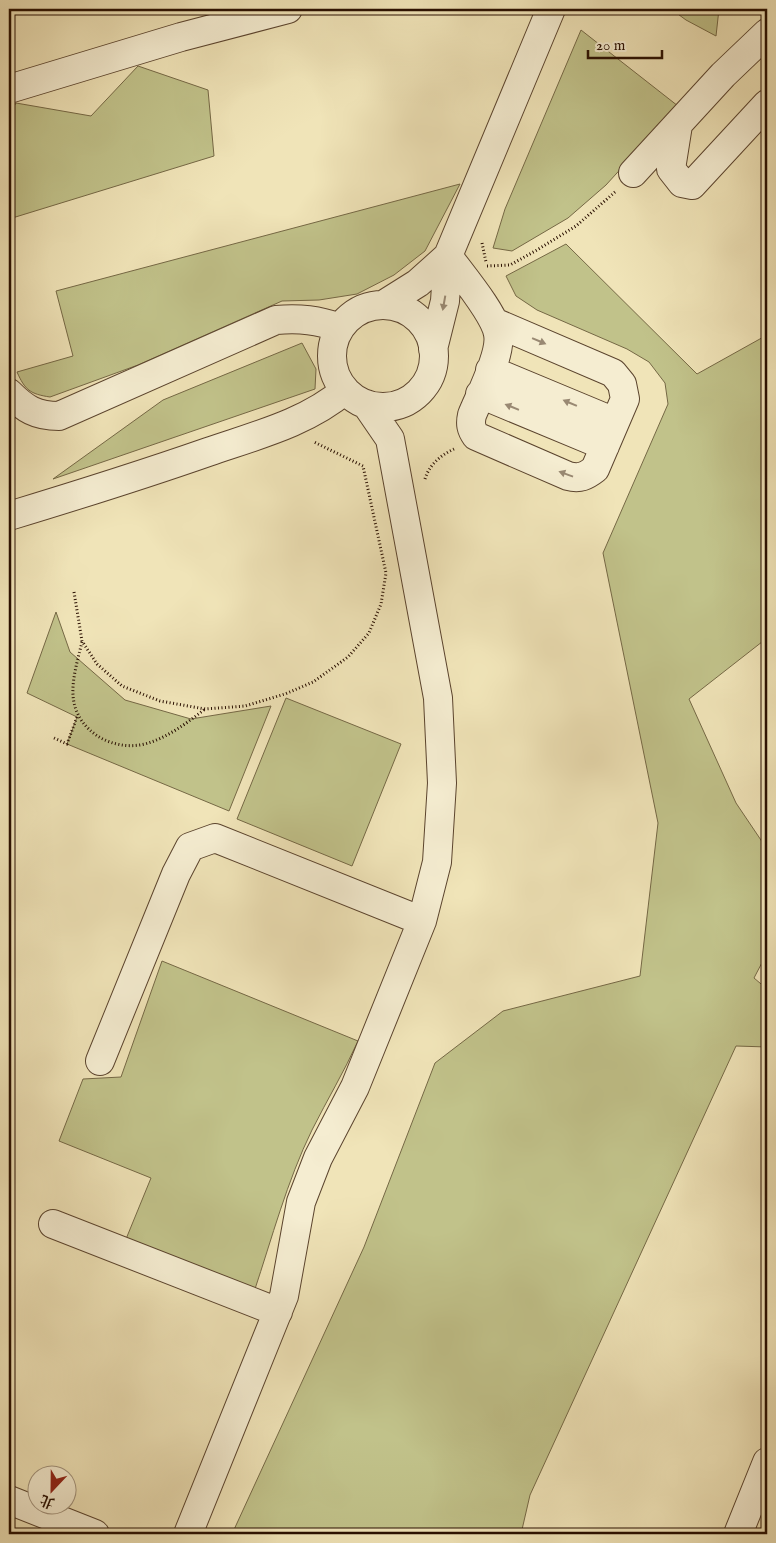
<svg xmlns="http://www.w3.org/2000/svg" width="776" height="1543" font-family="'IM FELL English','Noto Serif TC',serif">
	<rect width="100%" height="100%" fill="#f0e4b8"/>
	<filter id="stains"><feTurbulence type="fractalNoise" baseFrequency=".004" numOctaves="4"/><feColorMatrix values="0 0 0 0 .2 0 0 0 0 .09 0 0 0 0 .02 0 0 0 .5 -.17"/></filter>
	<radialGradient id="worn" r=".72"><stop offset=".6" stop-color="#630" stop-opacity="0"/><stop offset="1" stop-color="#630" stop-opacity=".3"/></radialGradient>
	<path fill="#c1c28a" stroke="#756845" d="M671,9H719L716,36L686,20Z
		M581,30L678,106L606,185L568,218L512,251L493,248L505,209Z
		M138,66L208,90L214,156L9,219V115L16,103L91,116Z
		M460,184L425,251L394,275L357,294L319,300L282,301L138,365L50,397C30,394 25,390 17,372L73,356L56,291Z
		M566,244L697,374L767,335V638L689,699L736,803L767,849V953L754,978L767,989V1047L736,1046L530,1495L521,1534H232L364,1247L435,1063L503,1011L640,976L658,823L603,553L668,404L665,383L649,362L627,349L537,310L516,296L506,276Z
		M302,343L316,369L315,389L53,479L163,400Z
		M56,612L70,652L125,700L191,719L271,706L229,811L67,744L77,717L27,693Z
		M286,698L401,744L352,866L237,819Z
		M162,961L358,1041C344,1072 327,1100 312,1130C287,1181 272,1238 254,1292L126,1239L151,1178L59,1141L83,1079L121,1077Z"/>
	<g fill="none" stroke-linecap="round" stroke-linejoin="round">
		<g stroke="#5b442e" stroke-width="30">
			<path id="minor" d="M9,89L181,37L288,9
				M678,125L671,169L682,183L692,185L767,104
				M633,173L723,75L767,33
				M448,256C461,274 495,314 498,334C502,354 480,395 472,415C470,424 471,429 476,436L568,476C580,479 586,476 595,469L625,399L622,384L613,373L494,322
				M383,305L418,283L448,256
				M332 356a51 51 0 1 1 102 0a51 51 0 1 1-102 0Z
				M433,349L445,301L448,256L551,9
				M490,370L615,422
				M9,393C25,409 36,416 59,416L276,320C300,318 318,320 340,328
				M480,394L605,446
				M9,516C75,496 142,475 208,452C254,436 307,423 345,390
				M100,1061L176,874L190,847L215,838L422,921
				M53,1224L278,1312
				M9,1500L95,1534
				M188,1534L284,1296L301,1202L318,1158L355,1087L422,921L437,862L442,783L438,698L390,439L366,404
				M738,1534L767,1462"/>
		</g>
		<path stroke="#290f00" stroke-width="3" stroke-dasharray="1 2.5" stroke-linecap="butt" d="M482,243L486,262
			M487,266L510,265L537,250L576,226L615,192
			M425,479C429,465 441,455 454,449
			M74,592L82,641L97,664L122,686L160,701L205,709L245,706L285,694L313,682L348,657L369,633L381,604L386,573L363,466L314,442
			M82,642C78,659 72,678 73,695C75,730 111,752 145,744C167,738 187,723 205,709
			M54,738L67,744L77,717"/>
		<use href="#minor" stroke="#f5edd1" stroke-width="28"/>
	</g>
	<defs><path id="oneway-solid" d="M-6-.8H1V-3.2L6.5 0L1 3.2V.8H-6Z" transform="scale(1.25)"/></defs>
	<g fill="#998973">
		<use href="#oneway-solid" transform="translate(444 303) rotate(100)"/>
		<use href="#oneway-solid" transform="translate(539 341) rotate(23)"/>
		<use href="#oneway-solid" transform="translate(570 403) rotate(-157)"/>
		<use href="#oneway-solid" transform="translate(512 407) rotate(-158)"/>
		<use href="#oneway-solid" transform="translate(566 474) rotate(-160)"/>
	</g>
	<rect width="776" height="1543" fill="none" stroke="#f0e4b8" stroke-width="30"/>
	<rect x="10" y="10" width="756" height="1523" fill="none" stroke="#290f00" stroke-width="2.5"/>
	<rect x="15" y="15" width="746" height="1513" fill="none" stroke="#290f00"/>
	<g transform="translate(52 1490) rotate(202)"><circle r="24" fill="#f5edd1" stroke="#a3947d"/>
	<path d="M0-4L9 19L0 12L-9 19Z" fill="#8f2418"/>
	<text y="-8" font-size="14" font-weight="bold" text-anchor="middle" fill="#290f00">北</text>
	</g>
	<path d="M588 50v8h74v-8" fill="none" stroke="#290f00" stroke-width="2.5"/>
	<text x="596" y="50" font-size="15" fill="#290f00" stroke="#f5edd1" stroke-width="4" paint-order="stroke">20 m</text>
	<rect width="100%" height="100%" filter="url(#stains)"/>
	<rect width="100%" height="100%" fill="url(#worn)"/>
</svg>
